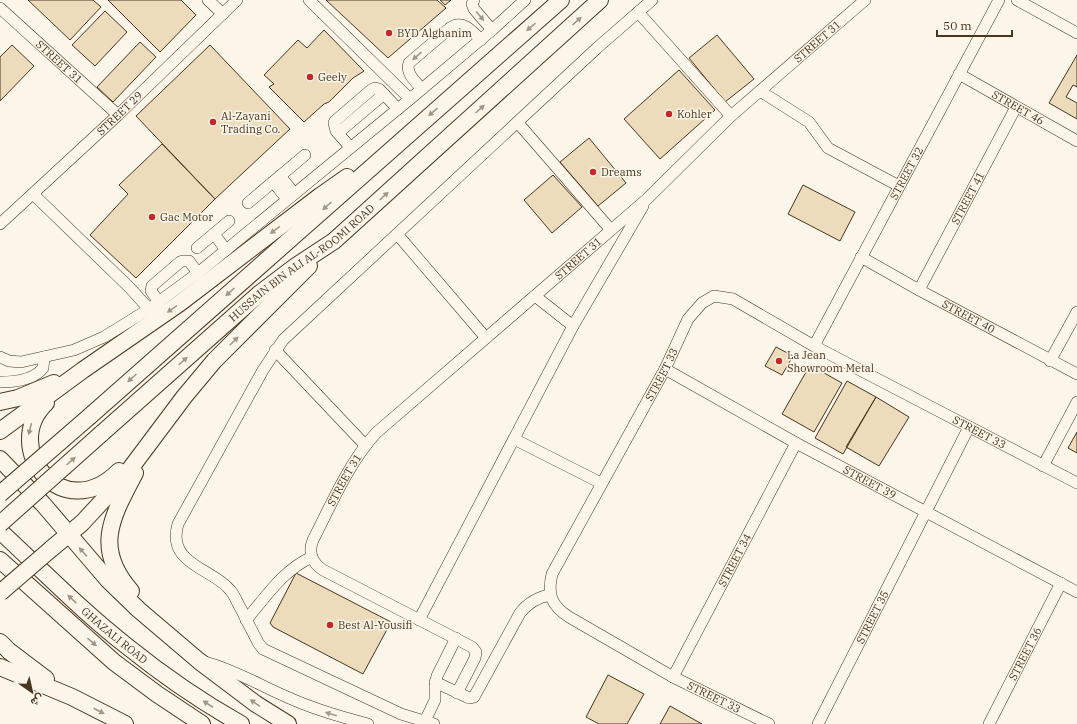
<svg xmlns="http://www.w3.org/2000/svg" width="1077" height="724" font-family="'IBM Plex Serif',Vazirmatn,serif">
	<rect width="100%" height="100%" fill="#fbf6e9"/>
	<path fill="#ecdcbc" stroke="#4a3520" d="M28,0H93L101,7L70,40Z
		M108,0H181L196,15L160,52Z
		M326,0H437L446,8L388,58Z
		M440,0H451L445,5Z
		M105,11L127,32L95,66L72,45Z
		M324,30L364,71L353,78L329,102L324,104L304,122L269,87L274,84L264,75L298,40L307,48Z
		M717,35L754,79L725,102L689,58Z
		M140,42L156,57L113,102L97,87Z
		M12,45L34,66L0,101V57Z
		M210,45L290,129L215,199L136,116Z
		M1077,55V87L1073,85L1066,97L1077,103V119L1049,103Z
		M679,70L715,110L660,159L624,119Z
		M589,138L626,183L598,206L560,162Z
		M162,144L215,199L136,278L90,235L128,194L119,185Z
		M553,175L582,207L552,233L524,200Z
		M803,185L855,212L840,241L788,214Z
		M776,347L793,356L782,375L765,366Z
		M810,365L842,383L814,432L782,414Z
		M847,381L876,397L843,454L815,438Z
		M876,397L909,417L879,466L846,447Z
		M1077,432V453L1068,448Z
		M296,573L391,622L363,674L273,627L270,623Z
		M608,675L644,694L627,724H599L586,717Z
		M670,706L702,724H660Z"/>
	<g fill="none" stroke-linecap="round" stroke-linejoin="round">
		<g stroke="#4a3520" stroke-width="12">
			<g id="minor">
				<path d="M208,0L223,14"/>
				<path d="M309,0L410,99"/>
				<path d="M474,0L472,4L474,9L492,30"/>
				<path d="M1017,0L1077,33"/>
				<path id="s1" d="M0,8L118,115"/>
				<path d="M638,12L731,116"/>
				<path id="s2" d="M959,74L1077,141"/>
				<path d="M422,89C416,82 405,73 409,63L450,28C463,19 472,31 481,40"/>
				<path d="M760,91L809,122L828,148L899,186"/>
				<path d="M518,123L611,230"/>
				<path d="M338,133L384,94"/>
				<path d="M350,147L336,131L334,123L335,121L371,90L375,88L379,89L398,109"/>
				<path d="M280,176L294,193"/>
				<path d="M273,182L287,199"/>
				<path d="M33,194L130,288L149,309"/>
				<path d="M248,203L305,155"/>
				<path id="s3" d="M0,224L118,115L237,0"/>
				<path d="M214,234L226,250"/>
				<path d="M397,234L486,338"/>
				<path d="M197,248L229,221"/>
				<path id="s4" d="M861,257L919,290L1077,374"/>
				<path id="s5" d="M919,290L1016,107"/>
				<path d="M535,296L573,326"/>
				<path d="M159,302L151,291L152,286L180,262L183,261H189L198,273"/>
				<path id="s6" d="M814,346L999,0"/>
				<path d="M275,350L365,445"/>
				<path d="M0,357L9,361L21,362L74,350L104,337L149,309L198,273L410,99L492,30L525,0"/>
				<path d="M1050,361L1077,312"/>
				<path id="s7" d="M665,369L796,443L1077,592"/>
				<path d="M0,382C14,382 34,380 43,368L44,357"/>
				<path d="M514,439L601,483"/>
				<path d="M1043,466L1077,402"/>
				<path d="M246,620C266,597 283,570 312,557"/>
				<path d="M419,620L573,326L643,206"/>
				<path d="M205,662C235,670 259,685 287,697C313,709 341,717 368,724"/>
				<path id="s8" d="M673,677L796,443"/>
				<path d="M435,682L467,697L469,698L474,697L520,613C528,603 538,597 550,595"/>
				<path id="s9" d="M457,693L475,658L476,652L472,647L323,570C312,563 308,552 313,540C332,503 348,464 376,433L647,199L731,116L865,0"/>
				<path d="M425,721L435,700V686L437,676L456,638"/>
				<path d="M434,724L401,714L263,649L259,644C253,633 247,621 241,609C237,603 235,595 230,590C213,568 166,565 178,524L263,370L283,340L597,48L652,0"/>
				<path id="s10" d="M769,724L673,677L569,617C552,606 547,595 552,574L665,369L688,319L702,303L714,296L733,299L814,346L1077,483"/>
				<path id="s11" d="M818,724L969,427"/>
				<path id="s12" d="M989,724L1061,583"/>
			</g>
		</g>
		<g stroke="#4a3520" stroke-width="18">
			<g id="highway">
				<path d="M0,402L18,398L54,383"/>
				<path d="M46,403C0,447 62,528 119,471"/>
				<path d="M90,416L561,0"/>
				<path d="M0,431L83,370L180,303L320,196L347,177"/>
				<path id="s13" d="M101,434L259,294L296,266L334,241L600,0"/>
				<path d="M0,459L43,504L108,580L139,610L199,661L256,704L288,724"/>
				<path id="s14" d="M0,531C42,570 83,612 128,647C164,676 202,702 241,724"/>
				<path d="M51,549L82,523L121,481L184,397L214,361L309,266"/>
				<path d="M0,560L114,662L157,694L202,724"/>
				<path d="M131,591C93,548 112,517 135,473"/>
				<path d="M0,642L9,651L46,679"/>
				<path d="M0,667L72,697L125,724"/>
			</g>
		</g>
		<use href="#minor" stroke="#fbf6e9" stroke-width="11"/>
		<use href="#highway" stroke="#fbf6e9" stroke-width="16"/>
		<g stroke="#4a3520" stroke-width="18" stroke-linecap="butt">
			<path id="highway-bridge" d="M0,494L90,416
				M0,524L101,434
				M0,593L51,549"/>
		</g>
		<use href="#highway-bridge" stroke="#fbf6e9" stroke-width="16"/>
	</g>
	<defs><path id="oneway-solid" d="M-6-.8H1V-3.2L6.5 0L1 3.2V.8H-6Z"/></defs>
	<g fill="#a29684">
		<use href="#oneway-solid" transform="translate(480 16) rotate(49)"/>
		<use href="#oneway-solid" transform="translate(577 21) rotate(-42)"/>
		<use href="#oneway-solid" transform="translate(531 27) rotate(139)"/>
		<use href="#oneway-solid" transform="translate(417 56) rotate(139)"/>
		<use href="#oneway-solid" transform="translate(480 109) rotate(-42)"/>
		<use href="#oneway-solid" transform="translate(433 112) rotate(139)"/>
		<use href="#oneway-solid" transform="translate(384 196) rotate(-42)"/>
		<use href="#oneway-solid" transform="translate(327 206) rotate(138)"/>
		<use href="#oneway-solid" transform="translate(275 230) rotate(143)"/>
		<use href="#oneway-solid" transform="translate(230 292) rotate(138)"/>
		<use href="#oneway-solid" transform="translate(172 309) rotate(145)"/>
		<use href="#oneway-solid" transform="translate(234 341) rotate(-45)"/>
		<use href="#oneway-solid" transform="translate(183 361) rotate(-42)"/>
		<use href="#oneway-solid" transform="translate(132 378) rotate(138)"/>
		<use href="#oneway-solid" transform="translate(30 429) rotate(104)"/>
		<use href="#oneway-solid" transform="translate(71 461) rotate(-42)"/>
		<use href="#oneway-solid" transform="translate(83 552) rotate(-131)"/>
		<use href="#oneway-solid" transform="translate(72 599) rotate(-137)"/>
		<use href="#oneway-solid" transform="translate(92 642) rotate(41)"/>
		<use href="#oneway-solid" transform="translate(255 703) rotate(-145)"/>
		<use href="#oneway-solid" transform="translate(208 704) rotate(-147)"/>
		<use href="#oneway-solid" transform="translate(99 711) rotate(27)"/>
		<use href="#oneway-solid" transform="translate(331 714) rotate(-163)"/>
	</g>
	<g fill="#c62828" stroke="#fbf6e9" stroke-width="1.5">
		<circle cx="389" cy="33" r="4"/>
		<circle cx="310" cy="77" r="4"/>
		<circle cx="669" cy="114" r="4"/>
		<circle cx="213" cy="122" r="4"/>
		<circle cx="593" cy="172" r="4"/>
		<circle cx="152" cy="217" r="4"/>
		<circle cx="779" cy="361" r="4"/>
		<circle cx="330" cy="625" r="4"/>
	</g>
	<g text-anchor="middle" stroke-width="3" stroke-linejoin="round" paint-order="stroke">
		<g font-size="11" fill="#4a3520" stroke="#fbf6e9" text-anchor="start">
			<text x="397" y="37">BYD Alghanim</text>
			<text x="318" y="81">Geely</text>
			<text x="677" y="118">Kohler</text>
			<text x="221" y="120">Al-Zayani<tspan x="221" dy="13">Trading Co.</tspan></text>
			<text x="601" y="176">Dreams</text>
			<text x="160" y="221">Gac Motor</text>
			<text x="787" y="359">La Jean<tspan x="787" dy="13">Showroom Metal</tspan></text>
			<text x="338" y="629">Best Al-Yousifi</text>
		</g>
		<g font-size="11" fill="#4a3520" stroke="#fbf6e9">
			<text dy="4" stroke="none"><textPath href="#s9" startOffset="969">STREET 31</textPath></text>
			<text dy="4" stroke="none"><textPath href="#s1" startOffset="80">STREET 31</textPath></text>
			<text dy="4" stroke="none"><textPath href="#s2" startOffset="68">STREET 46</textPath></text>
			<text dy="4" stroke="none"><textPath href="#s3" startOffset="163">STREET 29</textPath></text>
			<text dy="4" stroke="none"><textPath href="#s6" startOffset="196">STREET 32</textPath></text>
			<text dy="4" stroke="none"><textPath href="#s5" startOffset="104">STREET 41</textPath></text>
			<text dy="4" stroke="none"><textPath href="#s9" startOffset="646">STREET 31</textPath></text>
			<text dy="4" stroke="none"><textPath href="#s13" startOffset="264">HUSSAIN BIN ALI AL-ROOMI ROAD</textPath></text>
			<text dy="4" stroke="none"><textPath href="#s4" startOffset="123">STREET 40</textPath></text>
			<text dy="4" stroke="none"><textPath href="#s10" startOffset="505">STREET 33</textPath></text>
			<text dy="4" stroke="none"><textPath href="#s10" startOffset="901">STREET 33</textPath></text>
			<text dy="4" stroke="none"><textPath href="#s9" startOffset="322">STREET 31</textPath></text>
			<text dy="4" stroke="none"><textPath href="#s7" startOffset="234">STREET 39</textPath></text>
			<text dy="4" stroke="none"><textPath href="#s8" startOffset="132">STREET 34</textPath></text>
			<text dy="4" stroke="none"><textPath href="#s11" startOffset="120">STREET 35</textPath></text>
			<text dy="4" stroke="none"><textPath href="#s14" startOffset="155">GHAZALI ROAD</textPath></text>
			<text dy="4" stroke="none"><textPath href="#s12" startOffset="79">STREET 36</textPath></text>
			<text transform="translate(714 697) rotate(26)" y="4">STREET 33</text>
		</g>
	</g>
	<g transform="translate(32 692) rotate(146)" stroke="#fbf6e9" stroke-width="3" paint-order="stroke">
	<path d="M0-3L7 15L0 10L-7 15Z" fill="#4a3520"/>
	<text y="-6" font-size="11" font-weight="bold" text-anchor="middle" fill="#4a3520">ش</text>
	</g>
	<path d="M937 30v6h75v-6" fill="none" stroke="#4a3520" stroke-width="2"/>
	<text x="943" y="30" font-size="12" fill="#4a3520" stroke="#fbf6e9" stroke-width="3" paint-order="stroke">50 m</text>
</svg>
